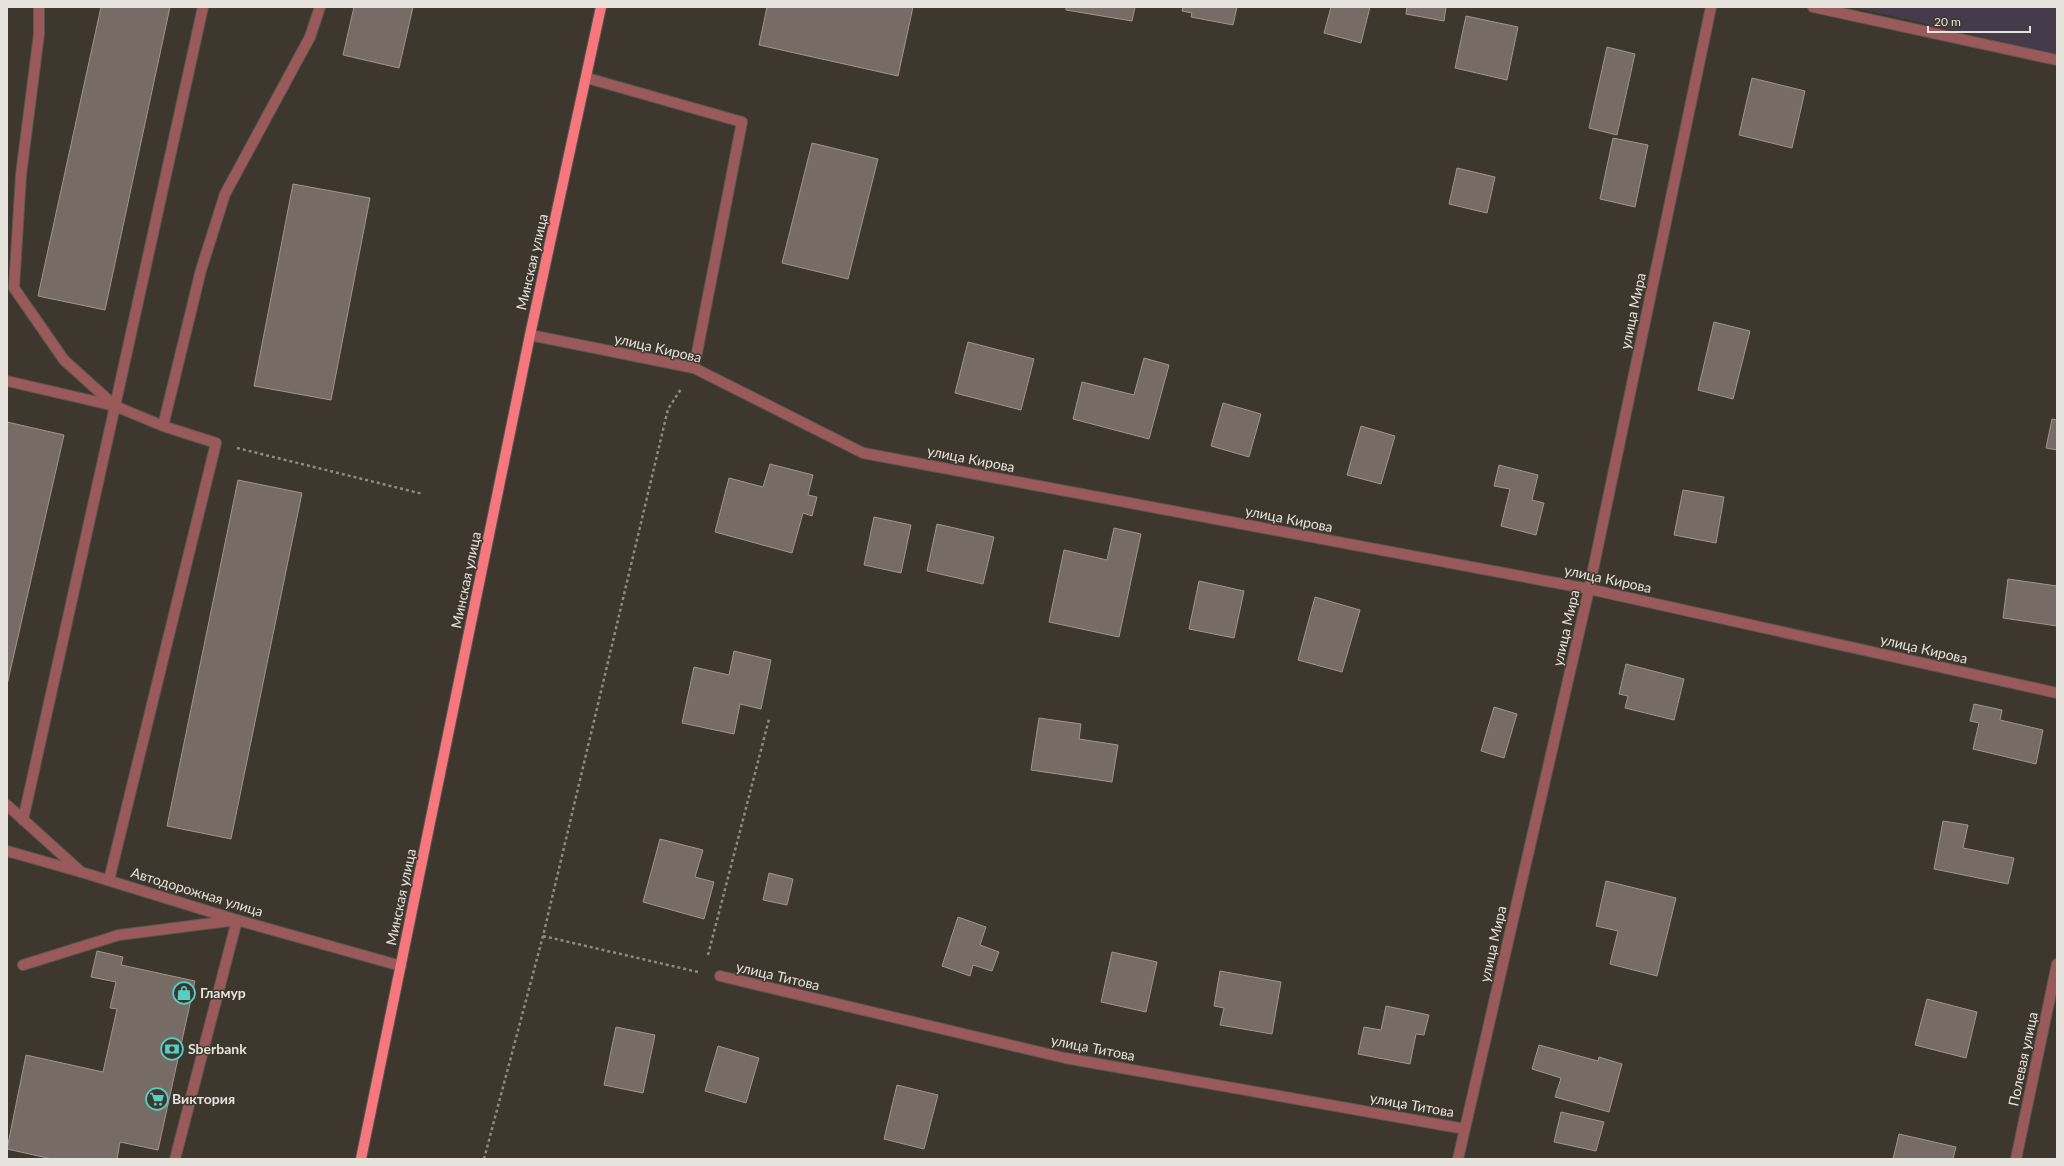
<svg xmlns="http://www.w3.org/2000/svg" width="2064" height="1166" font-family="Lato,sans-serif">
	<rect width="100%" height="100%" fill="#3d372e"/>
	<path fill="#453b4b" d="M1853,7H2057V54Z"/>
	<path fill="#776c65" stroke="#a1958e" d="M101,7H170L105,310L38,296Z
		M354,7H413L399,68L343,55Z
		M767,7H913L898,76L759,45Z
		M1066,7H1135L1132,21L1066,10Z
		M1183,7H1237L1233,25L1191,17L1192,13L1182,11Z
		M1331,7H1370L1361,43L1324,33Z
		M1407,7H1446L1444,21L1406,14Z
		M1466,16L1518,27L1507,80L1455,68Z
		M1607,47L1635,54L1617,135L1589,128Z
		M1752,78L1805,91L1792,148L1739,135Z
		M1613,138L1648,145L1635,207L1600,199Z
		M812,143L878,159L848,279L782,263Z
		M1457,168L1495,177L1487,213L1449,204Z
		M293,184L370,198L331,400L254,386Z
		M1714,322L1750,331L1733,399L1698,390Z
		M968,342L1034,359L1021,410L955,393Z
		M1144,358L1169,365L1149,439L1073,419L1082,382L1134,395Z
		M1223,403L1261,414L1249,457L1211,446Z
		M2052,419L2057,420V450L2046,448Z
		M7,422L64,435L7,685Z
		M1361,426L1395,436L1381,484L1347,475Z
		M770,464L813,475L808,495L817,497L812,516L803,513L792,553L715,532L729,478L763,487Z
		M1499,465L1538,475L1532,500L1544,503L1536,535L1501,526L1510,489L1494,486Z
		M238,480L302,493L231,839L167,826Z
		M1683,490L1724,497L1716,543L1674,535Z
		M874,517L911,525L901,573L864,565Z
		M937,524L994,537L983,584L927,571Z
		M1114,528L1141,534L1119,637L1049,622L1064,550L1107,560Z
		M2008,579L2057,586V626L2003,618Z
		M1199,581L1244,591L1234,638L1189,629Z
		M1315,597L1360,610L1342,672L1298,660Z
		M734,651L771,660L761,709L740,704L734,734L682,723L694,667L729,675Z
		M1626,664L1684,679L1674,720L1625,708L1628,696L1619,694Z
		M1974,704L2002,710L2000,720L2043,730L2036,764L1973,749L1979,723L1970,721Z
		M1494,707L1517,714L1504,758L1481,751Z
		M1039,718L1081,724L1079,739L1118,745L1112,782L1031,770Z
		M1943,821L1968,825L1963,848L2014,858L2008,884L1934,869Z
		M660,839L703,850L695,877L714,882L704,919L643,902Z
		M769,873L793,879L787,905L763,900Z
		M1606,881L1676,898L1657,976L1610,964L1618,931L1596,926Z
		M958,917L986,927L980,945L999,952L992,971L973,965L970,976L942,966Z
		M97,951L123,957L121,965L195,981L158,1150L120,1142L117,1159H52L7,1149L26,1055L103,1072L117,1009L110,1008L116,982L91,977Z
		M1112,952L1157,962L1146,1012L1101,1002Z
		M1220,971L1281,982L1272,1034L1220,1025L1224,1008L1214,1006Z
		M1927,999L1977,1012L1966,1058L1915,1045Z
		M1386,1006L1429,1015L1424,1035L1416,1034L1410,1064L1358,1054L1364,1027L1381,1030Z
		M616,1027L655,1035L643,1093L604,1085Z
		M1539,1045L1598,1061L1599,1057L1622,1064L1609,1112L1555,1097L1561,1078L1532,1069Z
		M718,1046L759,1058L746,1103L705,1091Z
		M897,1085L938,1095L924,1149L884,1139Z
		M1561,1112L1604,1122L1596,1151L1554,1142Z
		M1899,1134L1956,1147L1953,1159H1893Z"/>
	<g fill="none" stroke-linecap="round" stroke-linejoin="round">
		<g stroke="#5b564d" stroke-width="12">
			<path id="lane" d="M1813,7L2057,60
				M587,78L742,122L694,368
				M7,381L115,406L163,426L216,443L109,880
				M115,406L203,7
				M163,426L201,270L225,194L310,37L320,7
				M23,820L115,406L64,360L14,288L21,175L39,34V7
				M7,851L81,872
				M23,965L119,935L237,920L175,1159"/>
		</g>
		<g stroke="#5b564d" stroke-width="12">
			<path id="street" d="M530,335L694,368L863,453L1589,589L2057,693
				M7,805L81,872L237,920L401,966
				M720,976L1065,1058L1465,1129
				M1458,1159L1589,589L1711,7
				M2016,1159L2057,964"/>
		</g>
		<g stroke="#5b564d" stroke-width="12">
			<path id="primary" d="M361,1159L530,335L601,7"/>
		</g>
		<path stroke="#8f8a82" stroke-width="2.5" stroke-dasharray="3 3" stroke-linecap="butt" d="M237,448L423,494
			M543,936L698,972
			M708,955L769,719
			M484,1159L543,936L668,409L681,389"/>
		<use href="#lane" stroke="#9a5a5c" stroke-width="10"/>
		<use href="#street" stroke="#9a5a5c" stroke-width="10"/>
		<use href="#primary" stroke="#f7777f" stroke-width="10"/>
	</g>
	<defs>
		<g id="shop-ring" transform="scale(1.15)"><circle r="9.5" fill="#3d372e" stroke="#56cec3" stroke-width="1.5"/><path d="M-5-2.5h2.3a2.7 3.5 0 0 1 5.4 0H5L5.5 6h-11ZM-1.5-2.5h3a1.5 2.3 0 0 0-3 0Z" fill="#56cec3"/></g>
		<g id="bank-ring" transform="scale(1.15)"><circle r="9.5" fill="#3d372e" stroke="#56cec3" stroke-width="1.5"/><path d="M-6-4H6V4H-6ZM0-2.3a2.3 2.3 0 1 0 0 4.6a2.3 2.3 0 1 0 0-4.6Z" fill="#56cec3"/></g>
		<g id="supermarket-ring" transform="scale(1.15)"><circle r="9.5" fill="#3d372e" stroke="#56cec3" stroke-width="1.5"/><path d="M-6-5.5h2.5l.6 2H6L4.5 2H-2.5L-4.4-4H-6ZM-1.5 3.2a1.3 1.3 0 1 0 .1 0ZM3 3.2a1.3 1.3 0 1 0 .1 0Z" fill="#56cec3"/></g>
	</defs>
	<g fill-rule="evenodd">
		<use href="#shop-ring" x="184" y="993"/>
		<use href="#bank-ring" x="172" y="1049"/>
		<use href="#supermarket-ring" x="157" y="1099"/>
	</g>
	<g text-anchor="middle" stroke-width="3" stroke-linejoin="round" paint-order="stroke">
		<g font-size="14" fill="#e6e2dc" stroke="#3d372e">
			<text transform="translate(532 262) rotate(-77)" y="5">Минская улица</text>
			<text transform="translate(1633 311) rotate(-78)" y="5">улица Мира</text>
			<text transform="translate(658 348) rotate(13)" y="5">улица Кирова</text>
			<text transform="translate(971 459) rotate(11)" y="5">улица Кирова</text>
			<text transform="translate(1289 519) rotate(11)" y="5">улица Кирова</text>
			<text transform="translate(1608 579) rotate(12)" y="5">улица Кирова</text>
			<text transform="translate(466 580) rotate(-78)" y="5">Минская улица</text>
			<text transform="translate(1566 628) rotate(-77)" y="5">улица Мира</text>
			<text transform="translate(1924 649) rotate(13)" y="5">улица Кирова</text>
			<text transform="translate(197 892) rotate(17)" y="5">Автодорожная улица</text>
			<text transform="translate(401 897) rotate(-78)" y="5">Минская улица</text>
			<text transform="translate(1493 944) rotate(-77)" y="5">улица Мира</text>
			<text transform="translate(778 976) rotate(13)" y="5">улица Титова</text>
			<text transform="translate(1093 1048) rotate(11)" y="5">улица Титова</text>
			<text transform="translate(2023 1059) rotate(-78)" y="5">Полевая улица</text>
			<text transform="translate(1412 1105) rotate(10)" y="5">улица Титова</text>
		</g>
		<g font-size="14" font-weight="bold" fill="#e6e2dc" stroke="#3d372e" text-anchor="start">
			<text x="200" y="998">Гламур</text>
			<text x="188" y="1054">Sberbank</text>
			<text x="172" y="1104">Виктория</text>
		</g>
	</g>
	<rect width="2064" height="1166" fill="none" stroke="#e6e2dc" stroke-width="16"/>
	<path d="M1928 26v6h102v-6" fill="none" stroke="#e6e2dc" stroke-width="2"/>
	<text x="1934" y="26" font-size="12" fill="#e6e2dc" stroke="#3d372e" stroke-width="3" paint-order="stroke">20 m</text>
</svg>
